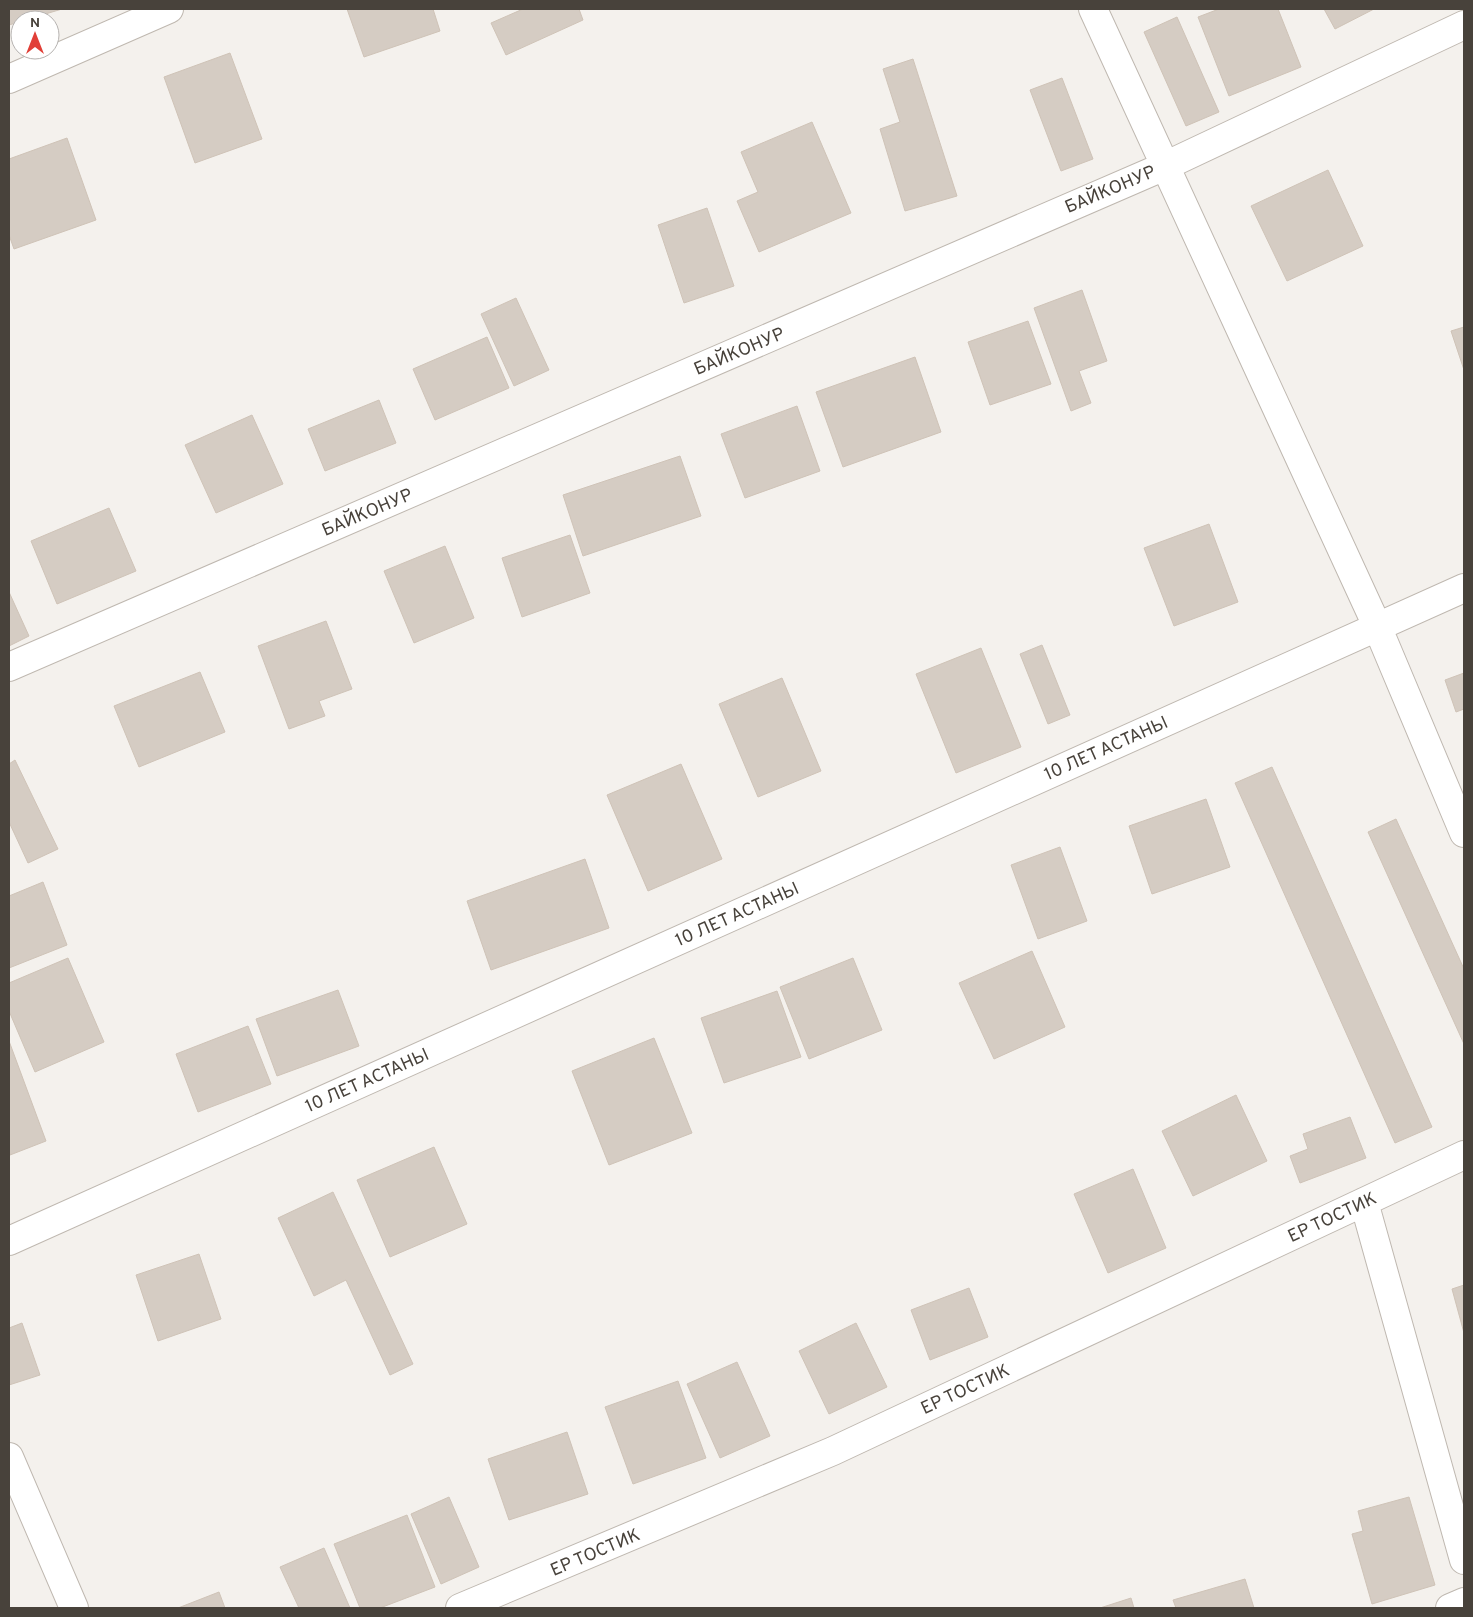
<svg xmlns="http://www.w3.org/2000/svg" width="1473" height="1617" font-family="Overpass,sans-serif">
	<rect width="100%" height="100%" fill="#f4f1ed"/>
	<path fill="#d5ccc3" stroke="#cfc3b7" d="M9,9H62L9,25Z
		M347,9H433L440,31L364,57Z
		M523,9H579L583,20L506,55L491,23Z
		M1219,9H1278L1301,67L1229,96L1198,17Z
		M1324,9H1374L1335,29Z
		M1177,17L1219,112L1186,126L1144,32Z
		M230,53L262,139L195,163L164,77Z
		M913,59L957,196L905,211L880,129L900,122L883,69Z
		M1062,78L1093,159L1061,171L1030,90Z
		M812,122L851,213L759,252L737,201L758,192L741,152Z
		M67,138L96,220L14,249L9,235V159Z
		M1328,170L1363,246L1287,281L1251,206Z
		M707,208L734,286L684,303L658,225Z
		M1082,290L1107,361L1079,371L1091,403L1071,411L1034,308Z
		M516,298L549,370L514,386L481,314Z
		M1028,321L1051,384L990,405L968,342Z
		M1464,327V370L1451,331Z
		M487,337L509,388L435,420L413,369Z
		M915,357L941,432L843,467L816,392Z
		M379,400L396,443L325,471L308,429Z
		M797,406L820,471L745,498L721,434Z
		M252,415L283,484L216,513L185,445Z
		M680,456L701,516L583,556L563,495Z
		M109,508L136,571L57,604L31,541Z
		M1209,524L1238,602L1174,626L1144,548Z
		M570,535L590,593L522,617L502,558Z
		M445,546L474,618L414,643L384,571Z
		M9,592L29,636L9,646Z
		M326,621L352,689L319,701L325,716L289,729L258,646Z
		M1042,645L1070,715L1048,724L1020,654Z
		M981,648L1021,747L956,773L916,674Z
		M200,672L225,732L139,767L114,706Z
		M1464,673V709L1456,712L1445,680Z
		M782,678L821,771L758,797L719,704Z
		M15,760L58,849L28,863L9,822V764Z
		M681,764L722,859L648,891L607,795Z
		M1272,767L1432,1127L1395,1143L1235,783Z
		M1206,799L1230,867L1152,894L1129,826Z
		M1396,819L1464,969V1044L1368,832Z
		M1060,847L1087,921L1038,939L1011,865Z
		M585,859L609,928L491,970L467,901Z
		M43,882L67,945L9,968V896Z
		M1032,951L1065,1027L994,1059L959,983Z
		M68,958L104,1042L35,1072L9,1011V983Z
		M853,958L882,1030L809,1059L780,987Z
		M338,990L359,1046L277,1076L256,1019Z
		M777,991L801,1057L724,1083L701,1018Z
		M248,1026L271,1084L198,1112L176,1054Z
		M654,1038L692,1133L609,1165L572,1071Z
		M9,1041L46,1141L10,1155L9,1151Z
		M1236,1095L1267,1161L1193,1196L1162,1131Z
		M1350,1117L1366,1158L1300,1183L1290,1156L1308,1149L1303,1134Z
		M434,1147L467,1224L390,1257L357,1180Z
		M1133,1169L1166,1248L1108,1273L1074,1194Z
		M333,1192L413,1364L390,1375L346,1280L314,1296L278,1218Z
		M199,1254L221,1319L158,1341L136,1275Z
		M1464,1285V1333L1452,1289Z
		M969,1288L988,1337L930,1360L911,1310Z
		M22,1323L40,1375L9,1385V1328Z
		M856,1323L887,1387L829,1414L799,1351Z
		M737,1362L770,1436L720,1458L687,1384Z
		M678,1381L706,1458L633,1484L605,1407Z
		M567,1432L588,1494L509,1520L488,1459Z
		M449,1497L479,1567L441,1584L411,1514Z
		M1409,1497L1435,1585L1372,1604L1352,1534L1363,1531L1358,1511Z
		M407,1515L435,1587L380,1608H360L334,1544Z
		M324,1548L350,1608H299L280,1567Z
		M1245,1579L1254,1608H1176L1173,1600Z
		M219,1592L225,1608H178Z
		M1131,1598L1134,1608H1100Z"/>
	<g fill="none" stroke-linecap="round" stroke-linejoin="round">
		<g stroke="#bfb8b0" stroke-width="30">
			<path id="minor" d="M1093,9L1377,626L1464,833
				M9,79L169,9
				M9,667L1165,166L1464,25
				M1364,1202L1464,1560
				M9,1241L1464,588
				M9,1457L74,1608
				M460,1608L833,1451L1464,1155
				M1450,1608L1464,1602"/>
		</g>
		<use href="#minor" stroke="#fff" stroke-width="28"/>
	</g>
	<g text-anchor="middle" stroke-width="4" stroke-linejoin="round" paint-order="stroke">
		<g font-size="18" fill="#48423b" stroke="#fff">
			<text transform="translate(1110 189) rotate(-23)" y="6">БАЙКОНУР</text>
			<text transform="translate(739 351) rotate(-23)" y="6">БАЙКОНУР</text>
			<text transform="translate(367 512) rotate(-23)" y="6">БАЙКОНУР</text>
			<text transform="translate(1106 748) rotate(-24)" y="6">10 ЛЕТ АСТАНЫ</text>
			<text transform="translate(737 914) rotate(-24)" y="6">10 ЛЕТ АСТАНЫ</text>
			<text transform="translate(367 1080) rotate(-24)" y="6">10 ЛЕТ АСТАНЫ</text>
			<text transform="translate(1332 1217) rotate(-25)" y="6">ЕР ТОСТИК</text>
			<text transform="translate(965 1389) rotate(-25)" y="6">ЕР ТОСТИК</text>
			<text transform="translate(595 1552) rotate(-23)" y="6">ЕР ТОСТИК</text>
		</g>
	</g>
	<rect width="1473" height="1617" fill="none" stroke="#48423b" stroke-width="20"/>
	<g transform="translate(35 35)"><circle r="24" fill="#ffffff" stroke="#b6b3b1"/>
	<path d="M0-4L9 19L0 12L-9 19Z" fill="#e13f37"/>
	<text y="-8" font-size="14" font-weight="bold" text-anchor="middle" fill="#48423b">N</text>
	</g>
</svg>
